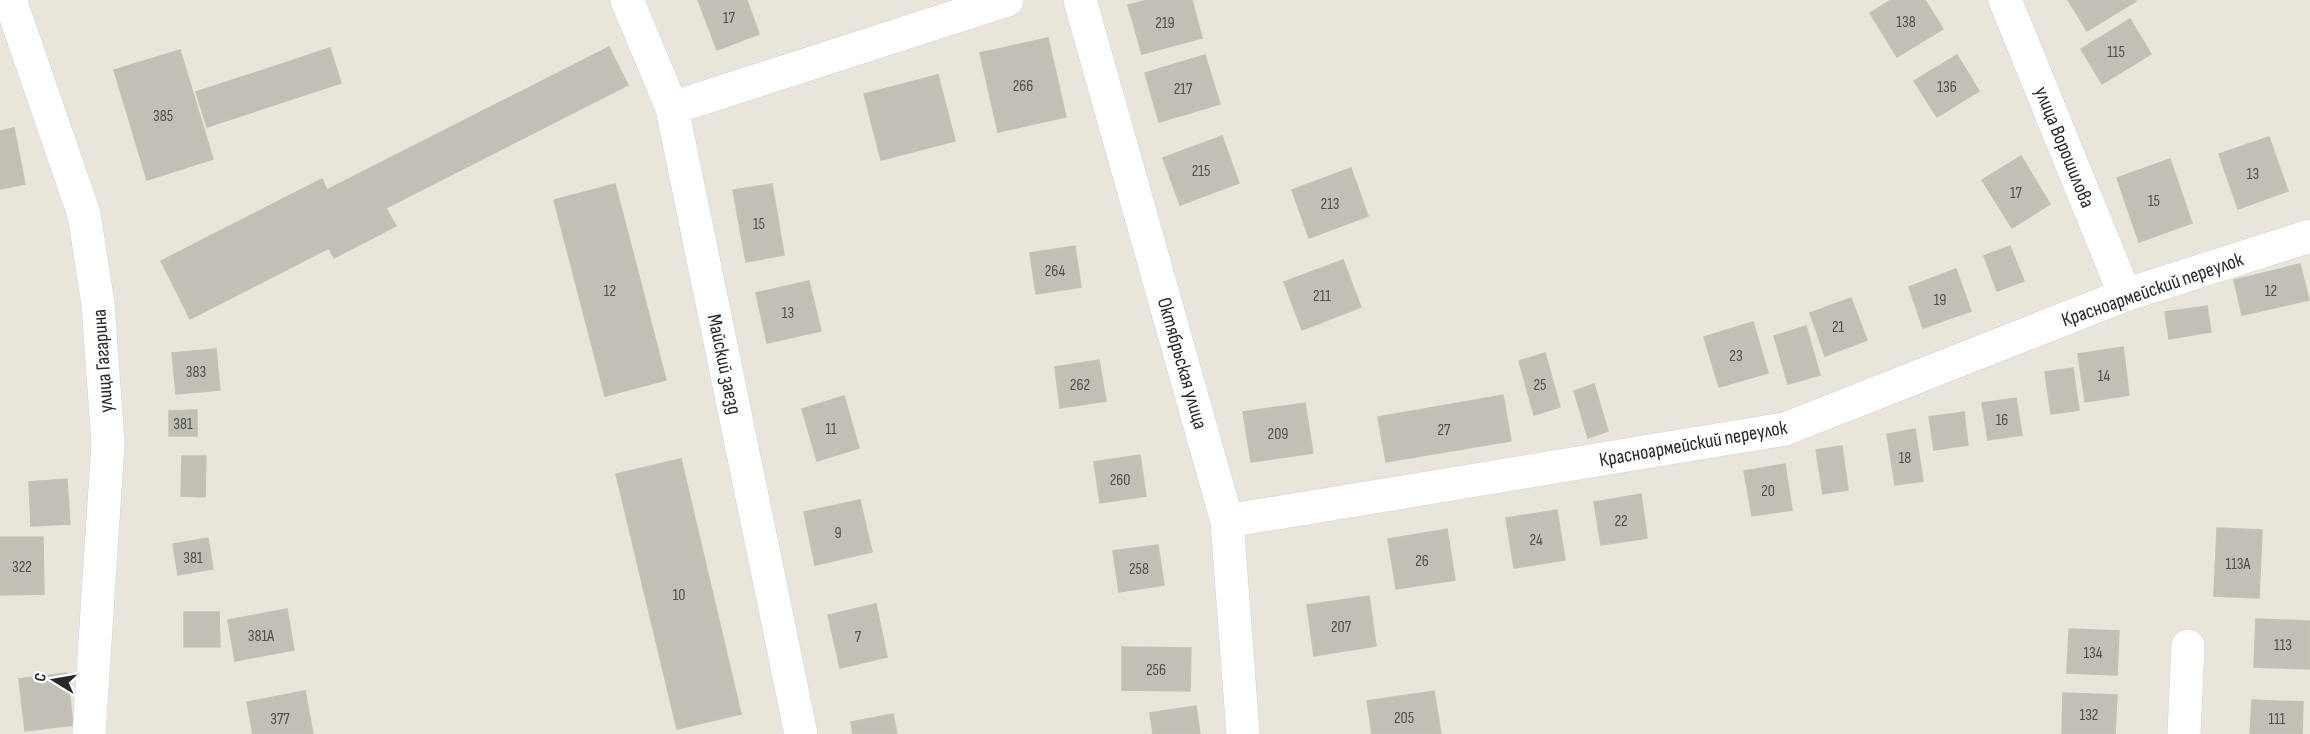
<svg xmlns="http://www.w3.org/2000/svg" width="2310" height="734" font-family="'Sofia Sans Condensed',sans-serif">
	<rect width="100%" height="100%" fill="#e9e5db"/>
	<path fill="#c2bfb6" stroke="#c4c1b5" stroke-width="1.5" d="M698,0H747L759,34L717,50Z
		M1148,0H1192L1202,38L1142,54L1128,5Z
		M1891,0H1925L1943,29L1897,57L1870,13Z
		M2068,0H2135L2136,1L2087,31Z
		M2130,19L2151,54L2102,84L2081,49Z
		M1048,38L1066,117L998,132L980,53Z
		M609,47L628,85L386,208L396,226L334,258L329,248L190,319L161,261L322,179L327,190Z
		M330,48L341,83L207,127L196,92Z
		M180,50L213,159L147,180L114,70Z
		M1205,55L1220,104L1159,122L1145,73Z
		M1957,55L1979,91L1937,117L1914,81Z
		M938,75L955,141L881,160L864,94Z
		M14,128L25,184L0,189V131Z
		M1222,136L1239,183L1180,205L1163,158Z
		M2269,137L2288,191L2238,209L2219,154Z
		M2021,156L2050,204L2012,228L1982,180Z
		M2170,159L2192,223L2139,242L2117,178Z
		M1351,168L1368,216L1309,238L1292,190Z
		M615,184L666,380L605,396L554,200Z
		M772,184L784,255L746,262L733,190Z
		M1075,246L1081,287L1036,294L1030,253Z
		M2010,246L2024,281L1997,291L1984,256Z
		M1343,260L1361,307L1302,330L1284,282Z
		M2300,264L2309,300L2242,315L2234,280Z
		M1956,269L1971,311L1923,328L1909,287Z
		M809,281L821,331L767,343L756,293Z
		M1851,298L1867,340L1825,356L1810,313Z
		M2207,306L2211,332L2169,339L2165,312Z
		M1753,322L1768,373L1719,387L1704,337Z
		M1806,326L1820,375L1788,384L1774,336Z
		M2123,347L2129,395L2085,402L2078,354Z
		M216,349L220,390L176,394L172,353Z
		M1545,353L1560,407L1534,415L1519,361Z
		M1099,360L1106,401L1060,408L1055,367Z
		M2073,368L2079,410L2051,414L2045,372Z
		M1594,384L1608,431L1588,438L1574,391Z
		M1503,395L1511,441L1386,462L1378,417Z
		M844,396L859,448L817,461L802,409Z
		M2016,398L2022,435L1988,440L1982,403Z
		M1305,403L1313,453L1251,462L1243,412Z
		M197,410V436H169V411Z
		M1964,412L1968,445L1934,450L1929,417Z
		M1915,429L1923,481L1895,485L1887,434Z
		M1842,446L1848,490L1823,494L1816,450Z
		M1140,455L1146,496L1100,503L1094,462Z
		M182,456H206L205,497L181,496Z
		M681,459L741,714L677,729L616,474Z
		M1785,464L1792,510L1752,516L1744,471Z
		M67,479L70,524L31,526L29,482Z
		M1641,494L1647,538L1601,545L1594,502Z
		M860,500L872,552L815,565L804,512Z
		M1557,510L1565,560L1514,568L1506,518Z
		M2217,528L2262,530L2259,598L2214,596Z
		M1447,529L1455,580L1396,589L1388,539Z
		M0,537H43L44,594L0,595Z
		M208,538L213,569L178,575L173,544Z
		M1158,545L1164,585L1119,592L1113,551Z
		M1369,596L1376,646L1314,656L1307,605Z
		M876,604L887,657L840,668L828,615Z
		M287,609L294,650L235,661L228,620Z
		M184,612H219L220,647H184Z
		M2256,619L2310,621V669L2254,667Z
		M2069,629L2119,631L2117,675L2067,673Z
		M1122,647L1191,648L1190,691L1122,690Z
		M67,673L73,725L25,731L19,679Z
		M305,691L313,734H253L247,702Z
		M1434,691L1441,734H1372L1367,701Z
		M2063,693L2117,695L2115,734H2062Z
		M2252,700L2303,702L2302,734H2250Z
		M1196,706L1200,734H1153L1150,713Z
		M893,714L897,734H853L851,722Z"/>
	<g fill="none" stroke-linecap="round" stroke-linejoin="round">
		<g stroke="#d0d1e0" stroke-width="34">
			<path id="street" d="M627,0L672,108L801,734
				M1080,0L1227,521L1243,734
				M2005,0L2125,295
				M672,108L1007,0
				M1227,521L1785,429L2125,295L2310,236
				M2184,734L2188,646"/>
		</g>
		<g stroke="#d0d1e0" stroke-width="34">
			<path id="secondary" d="M10,0L84,214L98,304L108,443L89,734"/>
		</g>
		<use href="#street" stroke="#fff" stroke-width="33"/>
		<use href="#secondary" stroke="#fff" stroke-width="33"/>
	</g>
	<g text-anchor="middle" stroke-width="5" stroke-linejoin="round" paint-order="stroke">
		<g font-size="16" fill="#4e4e4c">
			<text x="729" y="23">17</text>
			<text x="1906" y="27">138</text>
			<text x="1165" y="28">219</text>
			<text x="2116" y="57">115</text>
			<text x="1023" y="91">266</text>
			<text x="1947" y="92">136</text>
			<text x="1183" y="94">217</text>
			<text x="163" y="121">385</text>
			<text x="1201" y="176">215</text>
			<text x="2253" y="179">13</text>
			<text x="2016" y="198">17</text>
			<text x="2154" y="206">15</text>
			<text x="1330" y="209">213</text>
			<text x="759" y="229">15</text>
			<text x="1055" y="276">264</text>
			<text x="610" y="296">12</text>
			<text x="2271" y="296">12</text>
			<text x="1322" y="301">211</text>
			<text x="1940" y="305">19</text>
			<text x="788" y="318">13</text>
			<text x="1838" y="332">21</text>
			<text x="1736" y="361">23</text>
			<text x="196" y="377">383</text>
			<text x="2104" y="381">14</text>
			<text x="1080" y="390">262</text>
			<text x="1540" y="390">25</text>
			<text x="2002" y="425">16</text>
			<text x="183" y="429">381</text>
			<text x="831" y="434">11</text>
			<text x="1444" y="435">27</text>
			<text x="1278" y="439">209</text>
			<text x="1905" y="463">18</text>
			<text x="1120" y="485">260</text>
			<text x="1768" y="496">20</text>
			<text x="1621" y="526">22</text>
			<text x="838" y="538">9</text>
			<text x="1536" y="545">24</text>
			<text x="193" y="563">381</text>
			<text x="1422" y="566">26</text>
			<text x="2238" y="569">113А</text>
			<text x="22" y="572">322</text>
			<text x="1139" y="574">258</text>
			<text x="679" y="600">10</text>
			<text x="1341" y="632">207</text>
			<text x="261" y="641">381А</text>
			<text x="858" y="642">7</text>
			<text x="2283" y="650">113</text>
			<text x="2093" y="658">134</text>
			<text x="1156" y="675">256</text>
			<text x="2089" y="720">132</text>
			<text x="1404" y="723">205</text>
			<text x="280" y="724">377</text>
			<text x="2277" y="724">111</text>
		</g>
		<g font-size="20" fill="#282828" stroke="#fff">
			<text transform="translate(2065 147) rotate(68)" y="7">улица Ворошилова</text>
			<text transform="translate(2152 289) rotate(-19)" y="7">Красноармейский переулок</text>
			<text transform="translate(102 361) rotate(-94)" y="7">улица Гагарина</text>
			<text transform="translate(1183 363) rotate(74)" y="7">Октябрьская улица</text>
			<text transform="translate(725 364) rotate(78)" y="7">Майский заезд</text>
			<text transform="translate(1693 443) rotate(-10)" y="7">Красноармейский переулок</text>
		</g>
	</g>
	<g transform="translate(54 680) rotate(281)" stroke="#ffffff" stroke-width="4.5" paint-order="stroke">
	<path d="M0-4.5L10 22L0 15L-10 22Z" fill="#282828"/>
	<text y="-9" font-size="16" font-weight="bold" text-anchor="middle" fill="#282828">С</text>
	</g>
</svg>
